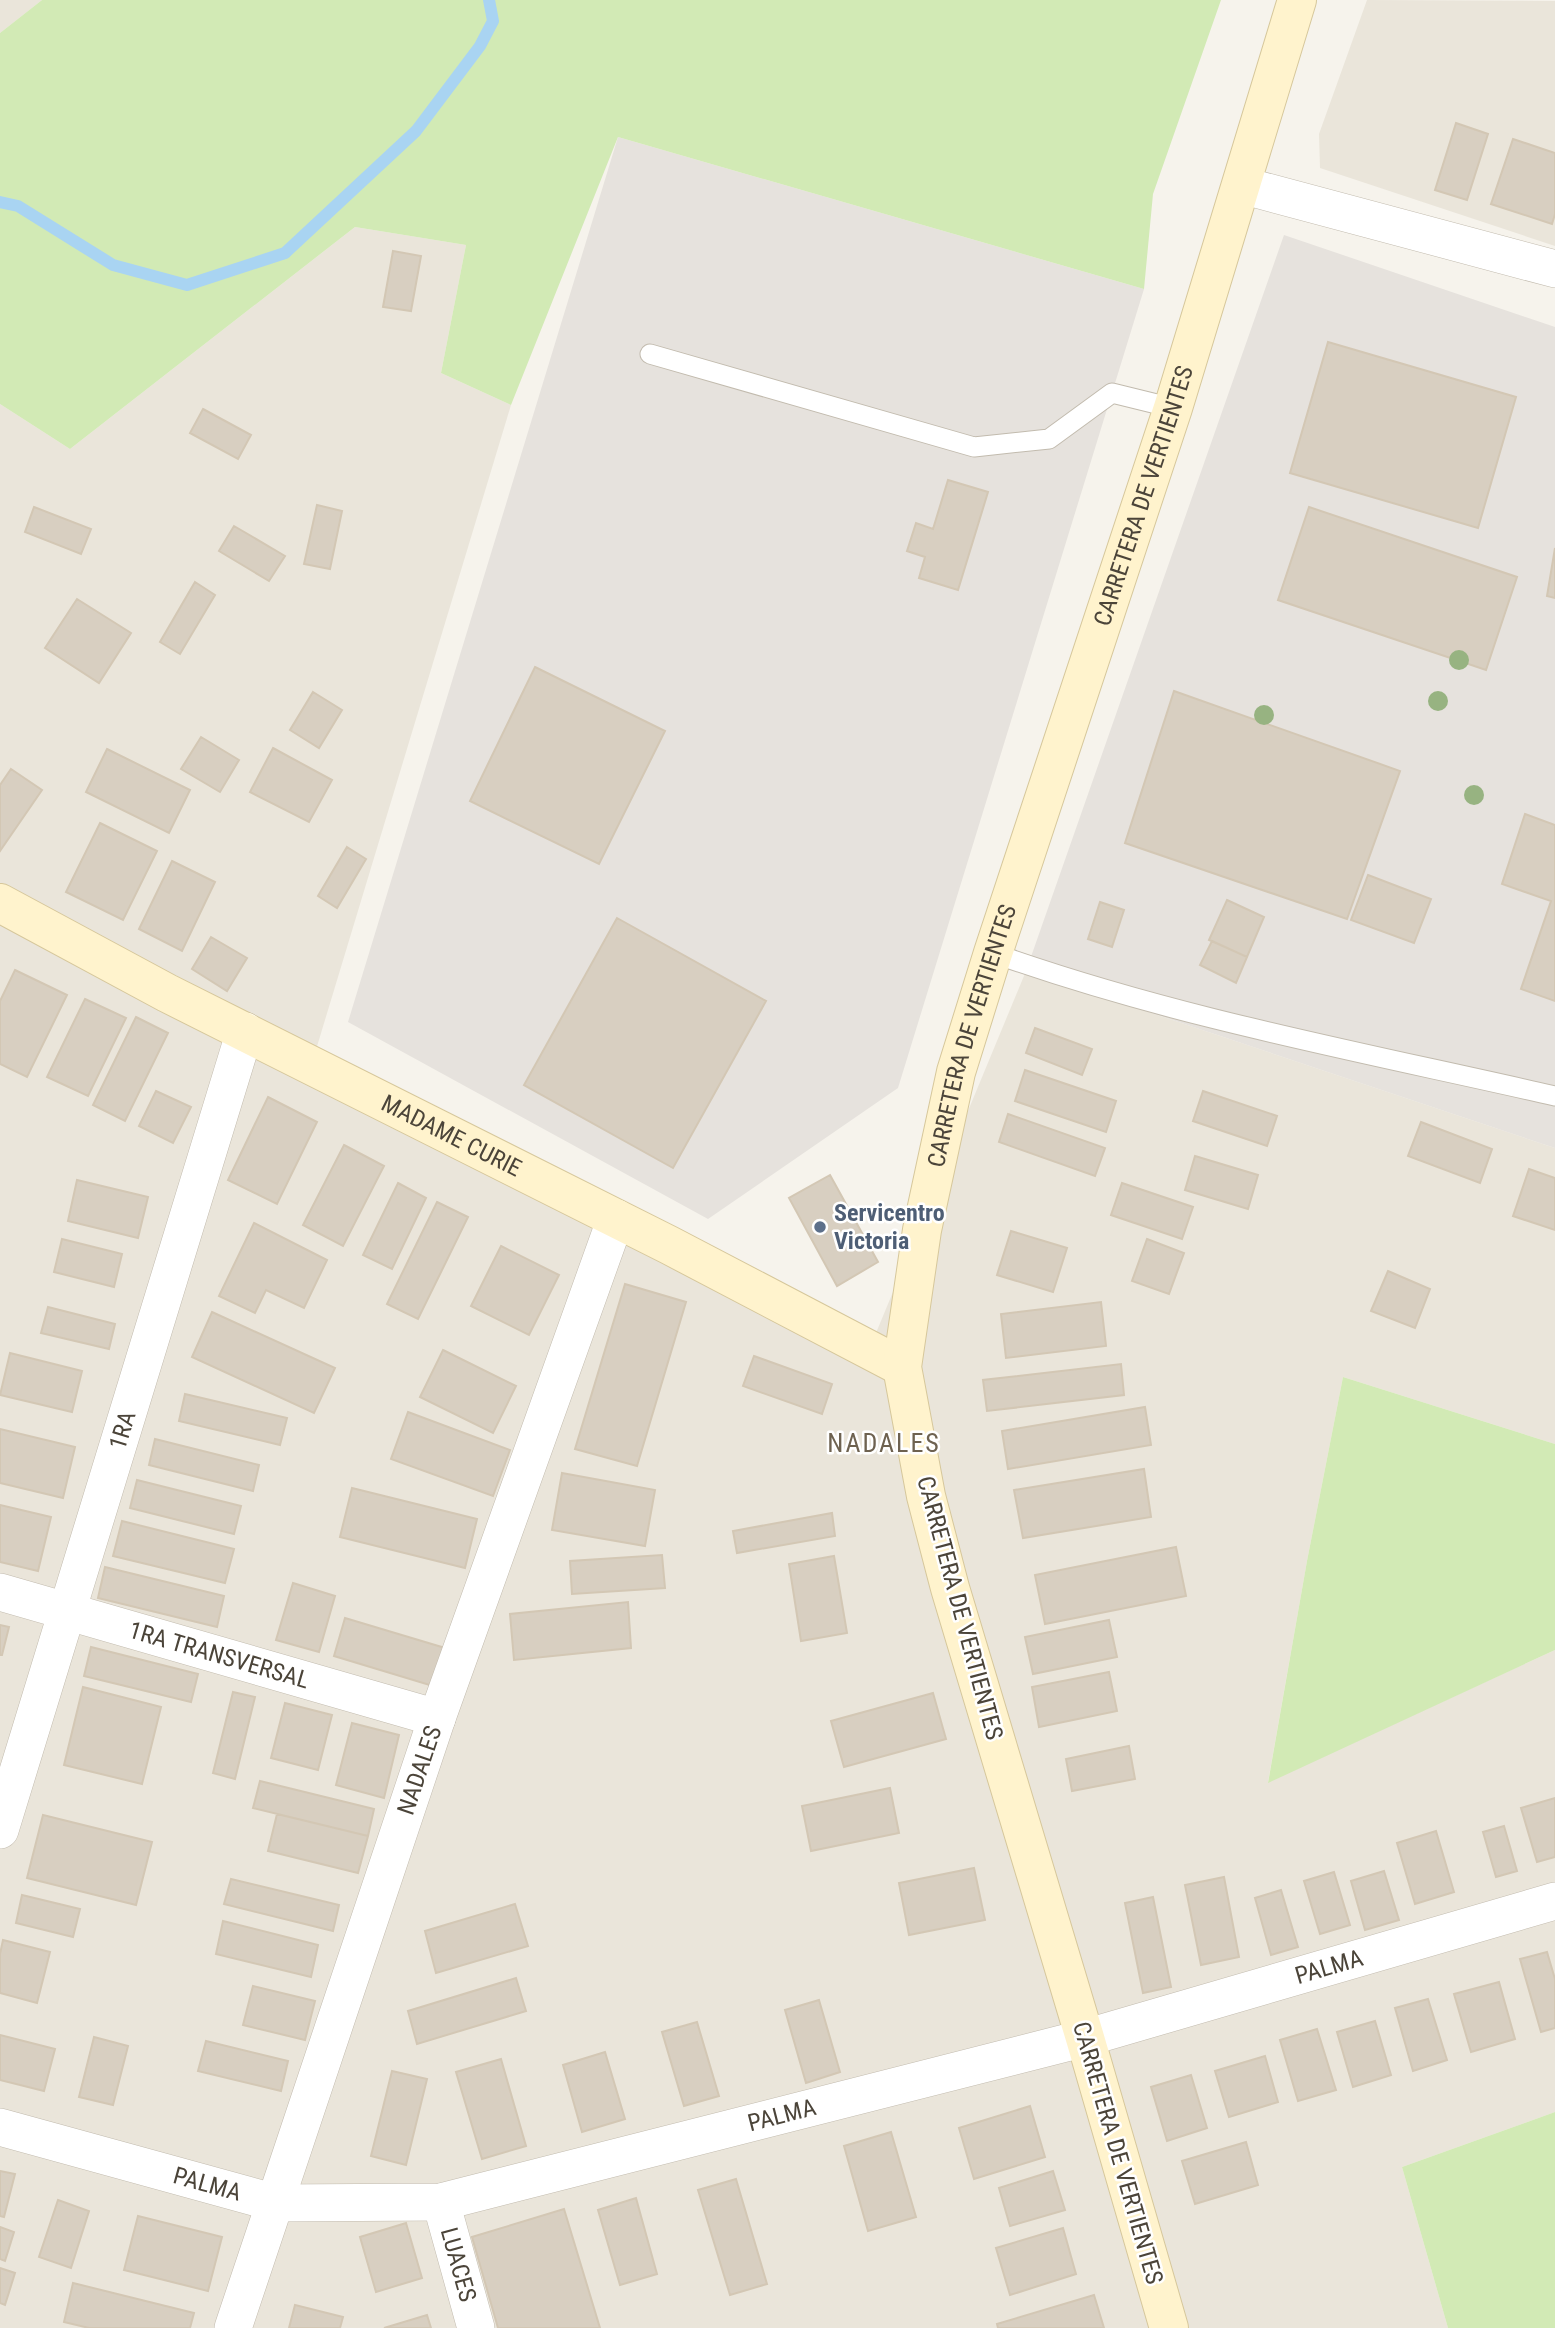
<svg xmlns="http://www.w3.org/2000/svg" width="1555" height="2328" font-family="'Roboto Condensed',sans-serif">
	<rect width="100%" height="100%" fill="#f6f3ec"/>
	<path fill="#eae5da" d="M0,0H42L0,33Z
		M1367,0L1555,1V246L1320,168L1319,134Z
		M355,227L466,245L441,373L511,405L315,1053L871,1345L1026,971L1555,1148V1444L1343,1377L1307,1561L1268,1782L1555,1650V2112L1402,2167L1448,2328H0V404L70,449Z"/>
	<path fill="#e6e2dd" d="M618,137L1144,289L898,1088L708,1219L348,1022Z
		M1284,235L1555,327V1148L1026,971Z"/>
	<path fill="#d2eab5" d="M42,0H1221L1153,194L1144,289L618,137L511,405L441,373L466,245L355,227L70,449L0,404V33Z
		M1343,1377L1555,1444V1650L1268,1783L1307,1561Z
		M1555,2112V2328H1448L1402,2167Z"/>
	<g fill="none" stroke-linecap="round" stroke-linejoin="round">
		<path stroke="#a9d4f2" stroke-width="12" d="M0,202L18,206L113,265L187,285L285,253L416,131L480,46L493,21L489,0"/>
	</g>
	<path fill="#d8cfc1" stroke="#d3c7b4" stroke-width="2" d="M1456,123L1488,134L1467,200L1435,190Z
		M1513,139L1555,153V214L1552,224L1491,204Z
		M393,251L421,256L411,311L383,307Z
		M1328,342L1516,397L1478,528L1290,473Z
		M203,409L251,435L238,459L190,433Z
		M948,480L988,492L958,590L919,578L925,557L907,551L916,523L933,529Z
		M317,505L342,511L330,569L304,564Z
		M34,507L91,529L81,554L25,532Z
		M1309,507L1517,577L1486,670L1278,600Z
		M234,526L285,556L269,581L219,551Z
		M1555,548V598L1547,596Z
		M195,582L215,595L180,654L160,642Z
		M77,599L131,633L99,683L45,648Z
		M535,667L665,731L599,864L470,801Z
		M1174,691L1400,771L1347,919L1125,843Z
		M313,692L342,710L319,748L290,730Z
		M201,737L239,760L220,792L181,769Z
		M273,748L332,780L309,822L250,792Z
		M107,749L190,790L169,833L86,792Z
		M11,769L42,790L0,851V785Z
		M1525,814L1555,825V1001L1521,989L1551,901L1502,884Z
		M100,823L157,851L123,920L66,892Z
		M347,847L366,859L337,908L318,896Z
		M172,861L215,882L182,951L139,929Z
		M1368,875L1431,899L1414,943L1351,920Z
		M1227,900L1264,917L1247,957L1209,940Z
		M1100,902L1124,910L1112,947L1088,939Z
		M617,918L766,1001L673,1168L524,1085Z
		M211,937L247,958L227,991L192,969Z
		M1212,941L1247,957L1236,983L1200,965Z
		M15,970L67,995L27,1077L0,1064V1001Z
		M85,999L126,1018L88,1096L47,1077Z
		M136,1017L168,1033L125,1121L93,1105Z
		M1035,1028L1092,1049L1082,1075L1026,1053Z
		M1025,1070L1116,1101L1106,1132L1015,1101Z
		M156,1091L191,1107L173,1143L139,1126Z
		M1203,1091L1277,1116L1267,1146L1193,1121Z
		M268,1097L317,1122L277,1204L228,1180Z
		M1008,1114L1105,1148L1095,1176L999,1142Z
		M1421,1122L1492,1149L1480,1183L1408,1156Z
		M344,1145L384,1166L343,1246L303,1225Z
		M1195,1156L1258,1175L1248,1209L1185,1190Z
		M1529,1169L1555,1178V1230L1513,1216Z
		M830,1175L878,1262L837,1286L789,1198Z
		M77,1180L148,1197L138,1238L68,1221Z
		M398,1183L426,1198L392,1269L363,1255Z
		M1122,1183L1193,1207L1182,1239L1111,1215Z
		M437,1202L468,1217L418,1319L387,1304Z
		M254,1223L327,1260L304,1308L266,1290L255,1313L219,1296Z
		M1011,1231L1067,1248L1053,1292L997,1275Z
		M62,1239L122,1254L114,1287L54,1272Z
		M1147,1239L1184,1253L1169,1294L1132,1281Z
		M501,1246L559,1275L529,1335L471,1306Z
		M1388,1271L1430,1289L1415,1328L1371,1311Z
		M625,1284L686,1302L637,1466L575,1449Z
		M1101,1302L1106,1346L1006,1358L1001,1314Z
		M48,1307L115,1324L109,1349L41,1333Z
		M212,1312L335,1368L314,1413L192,1357Z
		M443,1350L516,1386L493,1433L420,1397Z
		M10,1353L82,1371L72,1412L0,1395Z
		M754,1356L832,1384L822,1414L743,1386Z
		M1121,1364L1124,1395L987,1411L983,1380Z
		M185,1394L287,1418L280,1445L179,1421Z
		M1145,1407L1151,1445L1008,1469L1002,1431Z
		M408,1412L510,1450L493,1496L391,1459Z
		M0,1429L75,1447L63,1498L0,1483Z
		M155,1439L259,1465L253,1491L149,1465Z
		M1144,1469L1151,1517L1023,1538L1014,1490Z
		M562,1473L655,1490L645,1546L552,1530Z
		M137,1480L241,1506L234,1534L130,1508Z
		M352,1488L477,1519L465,1568L340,1537Z
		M0,1505L51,1517L38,1571L0,1562Z
		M832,1513L835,1536L737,1553L733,1531Z
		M122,1521L234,1549L225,1583L113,1556Z
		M1176,1547L1186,1596L1045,1624L1035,1575Z
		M662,1555L665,1588L572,1594L570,1561Z
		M834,1556L847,1633L801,1641L789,1564Z
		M105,1567L224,1596L217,1627L98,1598Z
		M293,1583L335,1596L319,1652L276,1640Z
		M628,1602L631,1648L514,1660L510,1614Z
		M345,1618L445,1648L433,1686L334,1656Z
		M1109,1620L1117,1657L1033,1674L1025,1637Z
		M0,1625L9,1627L2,1655H0Z
		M91,1647L198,1674L191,1702L84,1676Z
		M1109,1672L1117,1711L1039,1727L1032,1687Z
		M83,1687L161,1707L142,1784L64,1765Z
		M233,1692L255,1697L235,1779L213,1773Z
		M933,1693L946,1739L844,1767L831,1721Z
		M285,1703L332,1715L318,1770L271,1758Z
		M352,1723L399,1735L384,1798L336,1785Z
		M1129,1746L1135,1779L1072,1791L1066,1759Z
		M260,1781L374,1809L368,1836L253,1808Z
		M890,1788L899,1833L811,1851L802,1806Z
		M1555,1798V1857L1537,1862L1521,1808Z
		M277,1814L368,1836L358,1873L268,1851Z
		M43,1815L152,1842L136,1905L27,1878Z
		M1504,1826L1517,1871L1496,1877L1483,1832Z
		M1436,1831L1454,1892L1415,1904L1397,1843Z
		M974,1868L985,1920L909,1935L899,1883Z
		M1384,1871L1399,1920L1365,1930L1351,1881Z
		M1334,1872L1350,1925L1320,1934L1304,1881Z
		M1224,1877L1239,1957L1201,1965L1185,1885Z
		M231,1879L339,1905L333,1931L224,1904Z
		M1281,1890L1298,1947L1271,1955L1255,1898Z
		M22,1895L80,1909L73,1937L16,1923Z
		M1153,1897L1171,1987L1143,1993L1125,1903Z
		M515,1904L528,1946L436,1973L425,1931Z
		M223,1921L318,1945L311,1977L216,1954Z
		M3,1940L50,1952L37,2003L0,1993V1954Z
		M1547,1952L1555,1979V2028L1541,2032L1520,1959Z
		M516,1978L526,2011L417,2044L408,2011Z
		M1499,1982L1515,2039L1471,2052L1454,1994Z
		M253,1986L315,2001L305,2040L243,2025Z
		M1428,1999L1447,2060L1413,2071L1395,2008Z
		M819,2000L840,2072L806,2083L785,2010Z
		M1375,2021L1391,2075L1353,2087L1337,2032Z
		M697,2022L719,2096L684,2106L662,2032Z
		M1317,2029L1336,2090L1298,2101L1280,2040Z
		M0,2035L55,2049L44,2091L0,2080Z
		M94,2037L128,2046L113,2105L79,2097Z
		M206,2041L288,2061L281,2091L198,2071Z
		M605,2052L625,2119L582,2132L563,2065Z
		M1265,2056L1278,2102L1229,2117L1215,2071Z
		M501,2059L526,2146L482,2159L456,2072Z
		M392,2071L427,2079L406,2165L371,2156Z
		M1191,2075L1207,2128L1167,2141L1151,2087Z
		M1030,2106L1045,2157L974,2179L959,2128Z
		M891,2132L916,2217L868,2231L844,2146Z
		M1246,2142L1258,2185L1195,2204L1182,2161Z
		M0,2171L15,2174L4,2217L0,2216Z
		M1053,2171L1065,2210L1010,2226L999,2188Z
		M736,2179L767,2284L730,2295L698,2190Z
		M636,2198L657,2274L620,2285L598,2210Z
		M58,2200L89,2211L71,2268L39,2257Z
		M564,2209L600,2328H498L472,2237Z
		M138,2216L222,2237L208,2291L124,2270Z
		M406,2223L422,2278L376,2292L360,2237Z
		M0,2227L14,2232L5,2261L0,2259Z
		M1063,2228L1076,2274L1010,2295L996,2248Z
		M0,2268L15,2273L5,2305L0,2303Z
		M73,2283L194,2313L190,2328H89L64,2322Z
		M1094,2295L1104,2328H998L997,2324Z
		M295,2305L343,2317L340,2328H289Z
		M427,2315L431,2328H384Z"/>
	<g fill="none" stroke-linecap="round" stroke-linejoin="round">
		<g stroke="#c2bbae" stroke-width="21">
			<path id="service" d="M650,354L974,447L1049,439L1112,393L1173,408
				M993,953C1175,1018 1367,1053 1555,1096"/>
		</g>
		<g stroke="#c2bbae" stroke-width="38">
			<g id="minor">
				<path d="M1241,185L1555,269"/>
				<path id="s1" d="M0,1592L437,1718"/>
				<path id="s2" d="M0,1830L245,1031"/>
				<path id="s3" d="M0,2127L276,2203L441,2202L1085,2038L1555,1901"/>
				<path id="s4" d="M441,2202L476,2328"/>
				<path id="s5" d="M233,2328L437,1718L616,1218"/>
			</g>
		</g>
		<g stroke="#d6c79b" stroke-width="40">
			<g id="secondary">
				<path id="s6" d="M0,903L167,993L669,1245L902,1367"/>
				<path id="s7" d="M1169,2328L1085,2038L950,1588L926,1496L902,1367L922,1230L956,1072L993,953L1173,408L1297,0"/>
			</g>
		</g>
		<use href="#service" stroke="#fff" stroke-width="19"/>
		<use href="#minor" stroke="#fff" stroke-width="37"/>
		<use href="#secondary" stroke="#fff3cd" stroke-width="38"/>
	</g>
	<g fill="#97b381">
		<circle cx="1459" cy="660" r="10"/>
		<circle cx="1438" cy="701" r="10"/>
		<circle cx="1264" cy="715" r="10"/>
		<circle cx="1474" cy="795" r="10"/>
	</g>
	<circle fill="#5c6f8a" stroke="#fff" stroke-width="2.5" cx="820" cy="1227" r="7"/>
	<g text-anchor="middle" stroke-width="5" stroke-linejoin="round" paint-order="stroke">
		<g font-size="24" fill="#4b4439" stroke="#fff">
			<text dy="8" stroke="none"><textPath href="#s7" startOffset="1904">CARRETERA DE VERTIENTES</textPath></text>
			<text dy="8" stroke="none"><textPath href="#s7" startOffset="1337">CARRETERA DE VERTIENTES</textPath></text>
			<text dy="8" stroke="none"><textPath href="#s6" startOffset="508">MADAME CURIE</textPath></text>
			<text dy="8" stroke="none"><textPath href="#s2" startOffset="418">1RA</textPath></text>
			<text transform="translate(960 1608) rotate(75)" y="8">CARRETERA DE VERTIENTES</text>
			<text dy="8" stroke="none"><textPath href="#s1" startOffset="228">1RA TRANSVERSAL</textPath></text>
			<text dy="8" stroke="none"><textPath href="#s5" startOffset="588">NADALES</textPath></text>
			<text dy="8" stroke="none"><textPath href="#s3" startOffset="1370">PALMA</textPath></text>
			<text dy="8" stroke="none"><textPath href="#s3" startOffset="803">PALMA</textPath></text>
			<text transform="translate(1118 2153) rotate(74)" y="8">CARRETERA DE VERTIENTES</text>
			<text dy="8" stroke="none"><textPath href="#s3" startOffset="215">PALMA</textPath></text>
			<text dy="8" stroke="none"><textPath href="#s4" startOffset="65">LUACES</textPath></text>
		</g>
		<g font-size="24" font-weight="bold" fill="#4e5e75" stroke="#fff" text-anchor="start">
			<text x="834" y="1221">Servicentro<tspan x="834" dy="28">Victoria</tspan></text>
		</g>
		<g font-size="26" letter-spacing="2" fill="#6e6250" stroke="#fff">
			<text x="884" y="1452">NADALES</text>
		</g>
	</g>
</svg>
